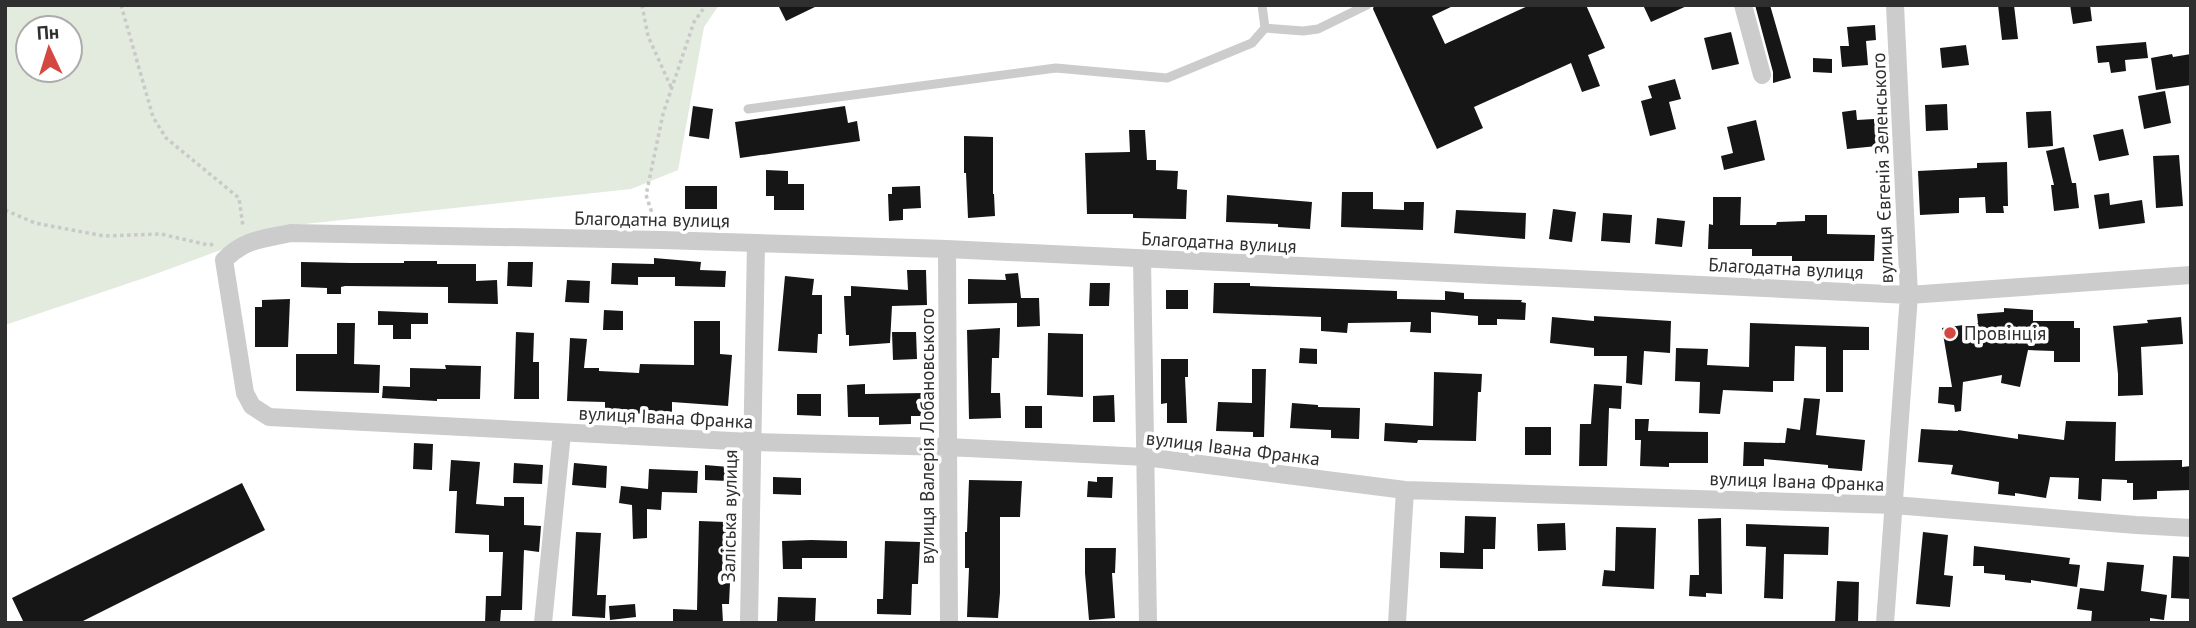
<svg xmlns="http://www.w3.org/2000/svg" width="2196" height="628" font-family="'PT Sans',sans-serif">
	<rect width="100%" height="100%" fill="#fff"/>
	<path fill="#e3eade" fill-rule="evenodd" d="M5,5H719L704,27L678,170L631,189L286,226L150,276L5,325ZM28,28H70V70H28Z"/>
	<path fill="#161616" d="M778,5H819L786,21Z
		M1374,5H1455L1432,16L1445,44L1530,5H1586L1605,48L1588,55L1600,86L1582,92L1571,63L1474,107L1483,128L1437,149L1373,9Z
		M1643,5H1689L1651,22Z
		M1755,5H1770L1791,78L1773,83V72Z
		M1998,5H2014L2018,39L2002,40Z
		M2070,5H2090L2092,21L2073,24Z
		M1875,25L1876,40L1866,41L1868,65L1842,67L1840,46H1849L1847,27Z
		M1731,32L1739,64L1712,70L1704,38Z
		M2146,42L2148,58L2125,60L2126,71L2111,73L2109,62L2098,63L2096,46Z
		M1966,45L1969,65L1942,68L1940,48Z
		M2172,54L2173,57L2191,54V85L2156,90L2151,58Z
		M1813,58L1832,59V73L1813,72Z
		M1675,79L1681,99L1669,102L1676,129L1650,136L1641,101L1652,98L1648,86Z
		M2165,91L2171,123L2144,129L2138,96Z
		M1947,104L1948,130L1926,131L1925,105Z
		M693,106L713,109L709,139L689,136Z
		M845,106L848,123L857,121L860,141L740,158L735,122Z
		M1856,110L1857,120L1874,119L1877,146L1847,149L1842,112Z
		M2051,111L2053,146L2028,148L2026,112Z
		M1756,120L1765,160L1724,170L1721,156L1733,153L1727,127Z
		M2123,129L2129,155L2099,161L2093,135Z
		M1129,130H1145L1147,160H1156V170L1178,171L1177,189L1187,190L1186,219L1133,218V214H1087L1085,153L1130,152Z
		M964,136L993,137V194H994L995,216L968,218L966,173H964Z
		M2064,147L2072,183H2076L2079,208L2054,211L2051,185H2054L2046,151Z
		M2179,155L2183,206L2156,208L2153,156Z
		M2007,162L2008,206H2003L2004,213H1986L1985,197L1959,198V213L1920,215L1918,171L1977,168V163Z
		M766,170L788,171V184H804V210H774V196H766Z
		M685,186H717V209H685Z
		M920,186L921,208L903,209V220L889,221L888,194H892V187Z
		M1342,192H1373V209L1404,210V202H1424L1423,230L1341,227Z
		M2109,193L2110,205L2142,200L2145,223L2099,229L2094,195Z
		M1227,195L1312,202L1310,229L1278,227V224L1226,222Z
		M1713,197H1741L1740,225H1776L1777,222L1805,221V215H1827V234L1875,235L1874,261H1792V256H1752V249H1708L1709,224L1713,225Z
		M1553,209L1576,212L1572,242L1549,239Z
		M1456,210L1526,213L1525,239L1454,233Z
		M1603,213L1632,215L1630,243L1601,241Z
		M1657,218L1685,221L1682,247L1655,244Z
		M654,258L701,262L700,270L726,271L725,287L675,286V277H638V285L611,284L612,263L654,264Z
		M404,261H437V264H476V281L497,280L498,304L448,303V287L345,286L341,287V294H327V288L301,287V262L351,263H404Z
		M508,262H533L532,287L507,286Z
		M907,270H926L927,305L892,306L890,343L849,346V335H846L844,296H851V286L908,290Z
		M1018,273L1021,298H1039L1040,326L1017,327V303L968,304V279L1006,280L1005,274Z
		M785,276L814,279L812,295H822V334H818L817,353L778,351Z
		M567,280L590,281L589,303L565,302Z
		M1090,283H1110L1109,306H1089Z
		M1214,283H1250V286L1397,291V299L1445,300V291L1464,293V299L1522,300L1521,302L1526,303L1525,320L1497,319V325H1478V316L1431,312V333L1410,332L1411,322L1348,323L1347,333L1321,331V317L1213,313Z
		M1166,290H1188V309H1166Z
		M290,299L288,347H255V307H262V300Z
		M2004,308L2033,310V321H2074V328H2080V362H2054V351L2028,350L2020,387L2001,383L2002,375L1963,382L1961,411L1955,412L1954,405L1938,403L1939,387H1952L1942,328L1978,323L1977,314L2004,312Z
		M604,310L623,311V330H603Z
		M378,311L428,313V324H411V339H393V325H378Z
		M1594,316L1671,321L1670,353L1644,351L1642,385L1626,383L1627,356H1594V348L1550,343L1552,317L1594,321Z
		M2181,317L2183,344L2141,347L2143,395L2118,396V374L2113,326L2148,323L2147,320Z
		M694,321H720V354L732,355L728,406L672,402V415H659L605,411V402L567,401L570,338L587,339L584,368H599V371L639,373L640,364L694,365Z
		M337,323H355L354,364L380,365L379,393L296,391V354H337Z
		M1750,323L1869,327V350H1843V392H1826V347L1795,346L1794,381H1773V392L1723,390L1720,414L1699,413L1700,382L1675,381L1676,348L1708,349L1707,365L1749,367Z
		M1000,328L999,358H992L991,393H1000L1001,418L969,419L967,330Z
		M516,332L534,333L533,362H539V399H514Z
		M892,332H916L917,359L893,360Z
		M1048,333L1083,334V397L1047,395Z
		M1300,348L1317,349V364L1299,363Z
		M1161,359H1188V377H1185L1187,423H1167V403L1161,404Z
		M445,365L481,366L480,399H437V401L382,398L383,386L410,387V368L446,369Z
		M1252,369H1266L1264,437H1253V432L1216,431L1218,402L1252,403Z
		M1434,372L1482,374L1481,392H1478L1476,441L1418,440L1417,443L1384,441L1385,423L1433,426Z
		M865,384V394L924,393L925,416H911V424L879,425V417H848L847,385Z
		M1594,384L1622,386L1621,409L1609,408L1607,466H1579L1580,424H1591Z
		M797,394H821V416L797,415Z
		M1114,395L1115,422H1093V396Z
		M1804,398L1820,399L1816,435L1865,440L1862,471L1828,468V465L1764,459V466H1743L1744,442L1785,443L1787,428L1800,430Z
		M1292,403L1318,405V407L1360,408L1359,439L1331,438V430L1290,428Z
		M1025,406H1042V428H1025Z
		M1635,419H1649L1648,431L1708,432V463H1669V467L1640,466L1641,440H1635Z
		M2066,421L2116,422L2115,461L2182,460V467L2191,466V490L2157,491V499L2133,500V483H2127V480L2102,479L2101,501L2078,499L2079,478L2050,477L2046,498L2015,493V496L1998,494L1999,482L1951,474L1953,465L1918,462L1921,429L1958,431V430L2018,439V434L2064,440Z
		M1525,427H1551V455H1525Z
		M414,443L433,444L432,470L413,469Z
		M451,460L480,462L476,504L504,506V497H524V525L541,526L539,552L524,550L522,610H501L500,623H485L486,596H501L503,552H489V535L455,533L457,491H449Z
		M514,463L543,465L542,484L513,483Z
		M574,463L607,466L606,488L572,485Z
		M705,465L729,467L728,481L705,480Z
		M649,469L698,471L697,493L662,492L661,510L647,509V538L633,539L632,505L619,503L621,486L648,489Z
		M773,477L801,478V495L773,494Z
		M1097,477H1113L1112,498L1087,497L1088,481L1097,482Z
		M969,480L1022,481L1020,517H1000V593L998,618L967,617L969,568H965V532H967Z
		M242,483L265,530L79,623H24L12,598Z
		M1465,516L1496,517L1495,549H1483V569L1440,568V552L1464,553Z
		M1721,518L1722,594L1706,593V597L1689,596L1690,575H1699L1698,519Z
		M699,521L726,522V557H723L722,583H730L729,604H722L723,623H673V609L697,610Z
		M1565,523L1566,550L1538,551L1537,524Z
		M1746,524L1829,527L1828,555L1784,554L1783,599L1764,598L1766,547L1746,546Z
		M1616,527L1656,528L1654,589L1602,586L1604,570L1615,571Z
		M576,532L601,533L597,595H606L605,618L572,616Z
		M1923,532L1948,535L1944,575L1953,576L1950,607L1916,604Z
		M811,540L847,541V558H802V569H783L782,541Z
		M885,541L920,542L918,584H912L911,615L877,614V599H883Z
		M1974,546L2070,558L2069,564L2080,565L2077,587L2031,580V583L2005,580V575L1984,573V566H1973Z
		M1085,548H1116L1115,573H1112L1115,618L1089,620L1085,573Z
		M2173,556L2191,557V599L2171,598Z
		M2107,562L2144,565L2141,591L2167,595L2164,620L2150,618V623H2091L2092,611L2077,609L2080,588L2104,591Z
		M1837,581L1859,582L1858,623H1835Z
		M778,597L816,598L815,622L777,621Z
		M635,604L636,617L610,620L609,606Z"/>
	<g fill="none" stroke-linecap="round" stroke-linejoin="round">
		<path stroke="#c9c9c9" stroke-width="3.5" stroke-dasharray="3.5 3.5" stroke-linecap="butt" d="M121,5L153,117L166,138L239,198L243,227
			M642,5L648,36L671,87
			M5,210L35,223L104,236L161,234L208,245L215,244
			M656,225L646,195L663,114L694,22L706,5"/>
		<path stroke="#ccc" stroke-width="9" d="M1265,28L1303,31L1318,29L1367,5
			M748,109L1056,68L1167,78L1252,43L1265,28L1262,5"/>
		<path stroke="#ccc" stroke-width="18" d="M1743,5L1762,75
			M947,249L949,623
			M1142,259L1148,623
			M2191,275L1909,295L947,249L662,240L291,233C263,239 245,239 224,260L245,393L252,406L269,417L751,442L947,447L1145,457L1405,490L1894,505L2136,525L2191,528
			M543,623L562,433
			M749,623L756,243
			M1397,623L1405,490
			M1885,623L1909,295L1895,5"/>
	</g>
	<circle fill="#d54842" stroke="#fff" stroke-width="2.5" cx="1950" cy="333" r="7"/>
	<g text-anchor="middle" stroke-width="7" stroke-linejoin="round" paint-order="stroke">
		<g font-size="19" fill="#2f2f2f" stroke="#fff">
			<text transform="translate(1882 168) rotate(-92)" y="7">вулиця Євгенія Зеленського</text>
			<text transform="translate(652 219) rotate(1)" y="7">Благодатна вулиця</text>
			<text transform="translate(1219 242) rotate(3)" y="7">Благодатна вулиця</text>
			<text transform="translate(1786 268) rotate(3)" y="7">Благодатна вулиця</text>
			<text transform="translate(666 417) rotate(3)" y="7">вулиця Івана Франка</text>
			<text transform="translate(927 436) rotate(-90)" y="7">вулиця Валерія Лобановського</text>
			<text transform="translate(1233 448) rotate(7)" y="7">вулиця Івана Франка</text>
			<text transform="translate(1797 481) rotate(2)" y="7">вулиця Івана Франка</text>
			<text transform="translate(729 516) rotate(-89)" y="7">Заліська вулиця</text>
		</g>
		<g font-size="19" fill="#2f2f2f" stroke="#fff" text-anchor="start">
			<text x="1964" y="340">Провінція</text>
		</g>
	</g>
	<rect width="2196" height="628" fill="none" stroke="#2f2f2f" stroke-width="14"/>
	<g transform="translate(49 49) rotate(356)"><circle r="33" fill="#ffffff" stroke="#acacac" stroke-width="2"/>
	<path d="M0-5L12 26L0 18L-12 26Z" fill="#d54842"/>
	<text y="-10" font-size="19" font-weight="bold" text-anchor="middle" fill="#2f2f2f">Пн</text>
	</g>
</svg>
